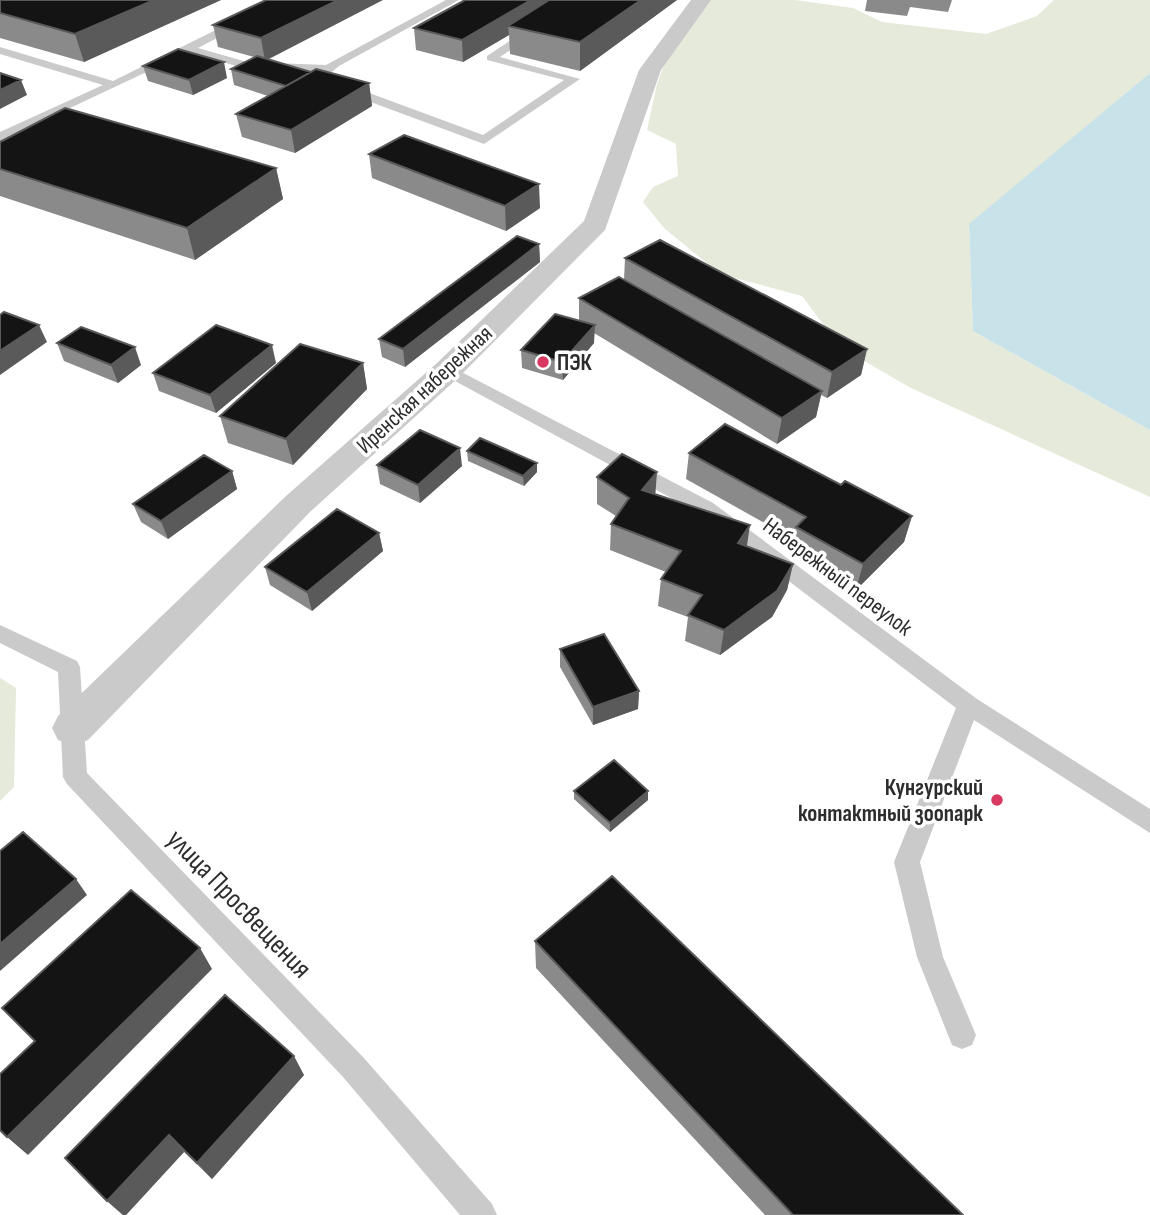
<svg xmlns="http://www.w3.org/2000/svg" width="1150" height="1215" font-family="'Sofia Sans Condensed',sans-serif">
	<rect width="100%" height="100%" fill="#fff"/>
	<path fill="#e5eadb" d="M707,0H795L853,8L882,22L986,34L1037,16L1054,0H1150V73L969,225L973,331L1150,430V497L911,388L840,347L802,296L720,274L664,228L643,202L653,187L678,176L676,144L647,130L657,84L666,60Z
		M0,678L16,688L14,787L0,801Z"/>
	<path fill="#c8e2e9" d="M1150,73V430L973,331L969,224Z"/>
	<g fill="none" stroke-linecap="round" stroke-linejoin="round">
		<path fill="#cacaca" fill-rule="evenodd" d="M276,0H289L198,48L247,62L326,65L446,0H459L339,66L326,77L483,135L564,80L487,60V56L571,0H583L500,57L580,79L484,144L314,81L312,78L318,72L246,69L189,52L0,141V132L103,85L0,54V47L113,81Z
			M448,365L713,503L977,699L1150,809V833L974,720L920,862L943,957L976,1035L972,1045L962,1049L952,1045L917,957L894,862L956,708L699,513L442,374L440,370L442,366Z
			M0,625L77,661L80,667L87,773L363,1057L492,1204L497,1215H460L343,1077L67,784L63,777L58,672L0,643Z"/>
		<path fill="#cacaca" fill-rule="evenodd" d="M691,0H711L661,70L605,230L459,377L310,512L88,740L73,745L58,740L52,728L58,716L286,496L437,363L584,221L639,70Z"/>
	</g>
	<path fill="#8a8a8a" d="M0,0H221L84,62L0,38Z
		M266,0L268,59L311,72L369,83L372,106L295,153L242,137L236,114L268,96L234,85L231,69L254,57L218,47L213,25Z
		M465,0H677L580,71L510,54L509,35L463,62L416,50L414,28Z
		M867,0H952L948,12L910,7L907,16L865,11Z
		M143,66L227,78L193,95L148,81Z
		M0,142L276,168L283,199L195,260L0,196Z
		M369,154L540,208L506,231L372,178Z
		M539,244L540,262L405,367L382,357L379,339Z
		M625,258L867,349L861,375L827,398L821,395L816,417L777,444L594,333V343L563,380L522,368L521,350L579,321V298L624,280Z
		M57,343L141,365L118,383L64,361Z
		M276,363L216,413L159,391L153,373Z
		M363,363L367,389L293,465L228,443L220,416Z
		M467,451L537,463V472L524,486L468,461Z
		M689,453L841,485L912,516L904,542L856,590L790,553L793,539L686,479Z
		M377,465L462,466L420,503L380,484Z
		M232,471L237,489L168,539L141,522L133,504Z
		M597,477L656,495L747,546L793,564L787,590L772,617L720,655L685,641L688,617L658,606L661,579L666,572L610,550L611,524L616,516L597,504Z
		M379,533L383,551L312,611L270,585L265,567Z
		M560,649L639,691L638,709L593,725L560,667Z
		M574,791H648V800L610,832L574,799Z
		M535,941L963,1215H765L536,968Z
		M225,995L304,1075L212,1179L184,1152L126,1215H123L107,1201Z"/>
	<path fill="#5a5a5a" d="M154,0H221L84,62L75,34Z
		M338,0H383L265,61L261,38Z
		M531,0H558L508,26L509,35L463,62L462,40Z
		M641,0H677L580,71V42Z
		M224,62L227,78L193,95L189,80Z
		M21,80L27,95L0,109V90Z
		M369,83L372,106L295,153L291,130Z
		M276,168L283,199L195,260L187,228Z
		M539,184L540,208L506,231L505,206Z
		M539,244L540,262L405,367L403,349Z
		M39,325L47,342L0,375V351Z
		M595,325L594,343L563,380L562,362Z
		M272,345L276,363L216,413L210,395Z
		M135,347L141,365L118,383L111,365Z
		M867,349L861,375L827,398L832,372Z
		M363,363L367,389L293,465L286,439Z
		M822,391L816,417L777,444L782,418Z
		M460,448L462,466L420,503L418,485Z
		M537,463V472L524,486L523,476Z
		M232,471L237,489L168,539L161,521Z
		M657,472L655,499L642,490Z
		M912,516L904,542L856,590L863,564Z
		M750,525L746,552L738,543Z
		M379,533L383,551L312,611L307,592Z
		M793,564L787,590L772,617L720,655L724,630Z
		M639,691L638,709L593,725V707Z
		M648,791V800L610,832V823Z
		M76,879L87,895L0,971V944Z
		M200,948L212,969L28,1155L7,1137Z
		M294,1056L304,1075L212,1179L197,1163Z
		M169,1135L184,1152L126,1215H123L107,1201Z"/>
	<path fill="#141414" stroke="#5a5a5a" stroke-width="2" d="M0,0H154L75,34L0,13Z
		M266,0H338L261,38L213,25Z
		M465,0H531L462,40L414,28Z
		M549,0H641L580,42L508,26Z
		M178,49L224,62L189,80L143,66Z
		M257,56L311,72L286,86L231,69Z
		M316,69L369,83L291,130L236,114Z
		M0,73L21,80L0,90Z
		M65,108L276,168L187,228L0,169V142Z
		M404,135L539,184L505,206L369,154Z
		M517,236L539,244L403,349L379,339Z
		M660,240L867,349L832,372L625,258Z
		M619,277L822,391L782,418L579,298Z
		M4,312L39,325L0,351V315Z
		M555,314L595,325L562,362L521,350Z
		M216,325L272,345L210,395L153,373Z
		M81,327L135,347L111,365L57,343Z
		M300,344L363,363L286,439L220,416Z
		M725,424L841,485L845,481L912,516L863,564L796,527L806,517L689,453Z
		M420,430L460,448L418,485L377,465Z
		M480,438L537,463L523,476L467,451Z
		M622,454L657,472L642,490L750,525L738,543L793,564L777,591L724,630L688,615L702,595L661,579L681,551L611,524L629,498L597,477Z
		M204,455L232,471L161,521L133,504Z
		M337,509L379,533L307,592L265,567Z
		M604,634L639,691L593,707L560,649Z
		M614,760L648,791L610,823L574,791Z
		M23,832L76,879L0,944V851Z
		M612,876L963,1215H793L535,941Z
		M131,890L200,948L7,1137L0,1130V1074L35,1041L2,1008Z
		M225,995L294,1056L197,1163L169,1135L107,1201L65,1158Z"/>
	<g fill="#da3861" stroke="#fff" stroke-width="2.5">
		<circle cx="543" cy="362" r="7"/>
		<circle cx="997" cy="800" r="7"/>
	</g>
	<g text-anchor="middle" stroke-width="7" stroke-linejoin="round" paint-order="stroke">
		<g font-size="23" font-weight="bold" fill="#2d2d2d" stroke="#fff" text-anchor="start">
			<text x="557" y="370">ПЭК</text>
			<text x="983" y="795" text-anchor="end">Кунгурский<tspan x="983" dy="26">контактный зоопарк</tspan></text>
		</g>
		<g font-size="23" fill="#2d2d2d" stroke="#fff">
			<text transform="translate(424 389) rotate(-43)" y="8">Иренская набережная</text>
			<text transform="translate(838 576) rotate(37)" y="8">Набережный переулок</text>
		</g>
		<g font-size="28" fill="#2d2d2d" stroke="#fff">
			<text transform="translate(240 903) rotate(46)" y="10">улица Просвещения</text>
		</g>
	</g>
</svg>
